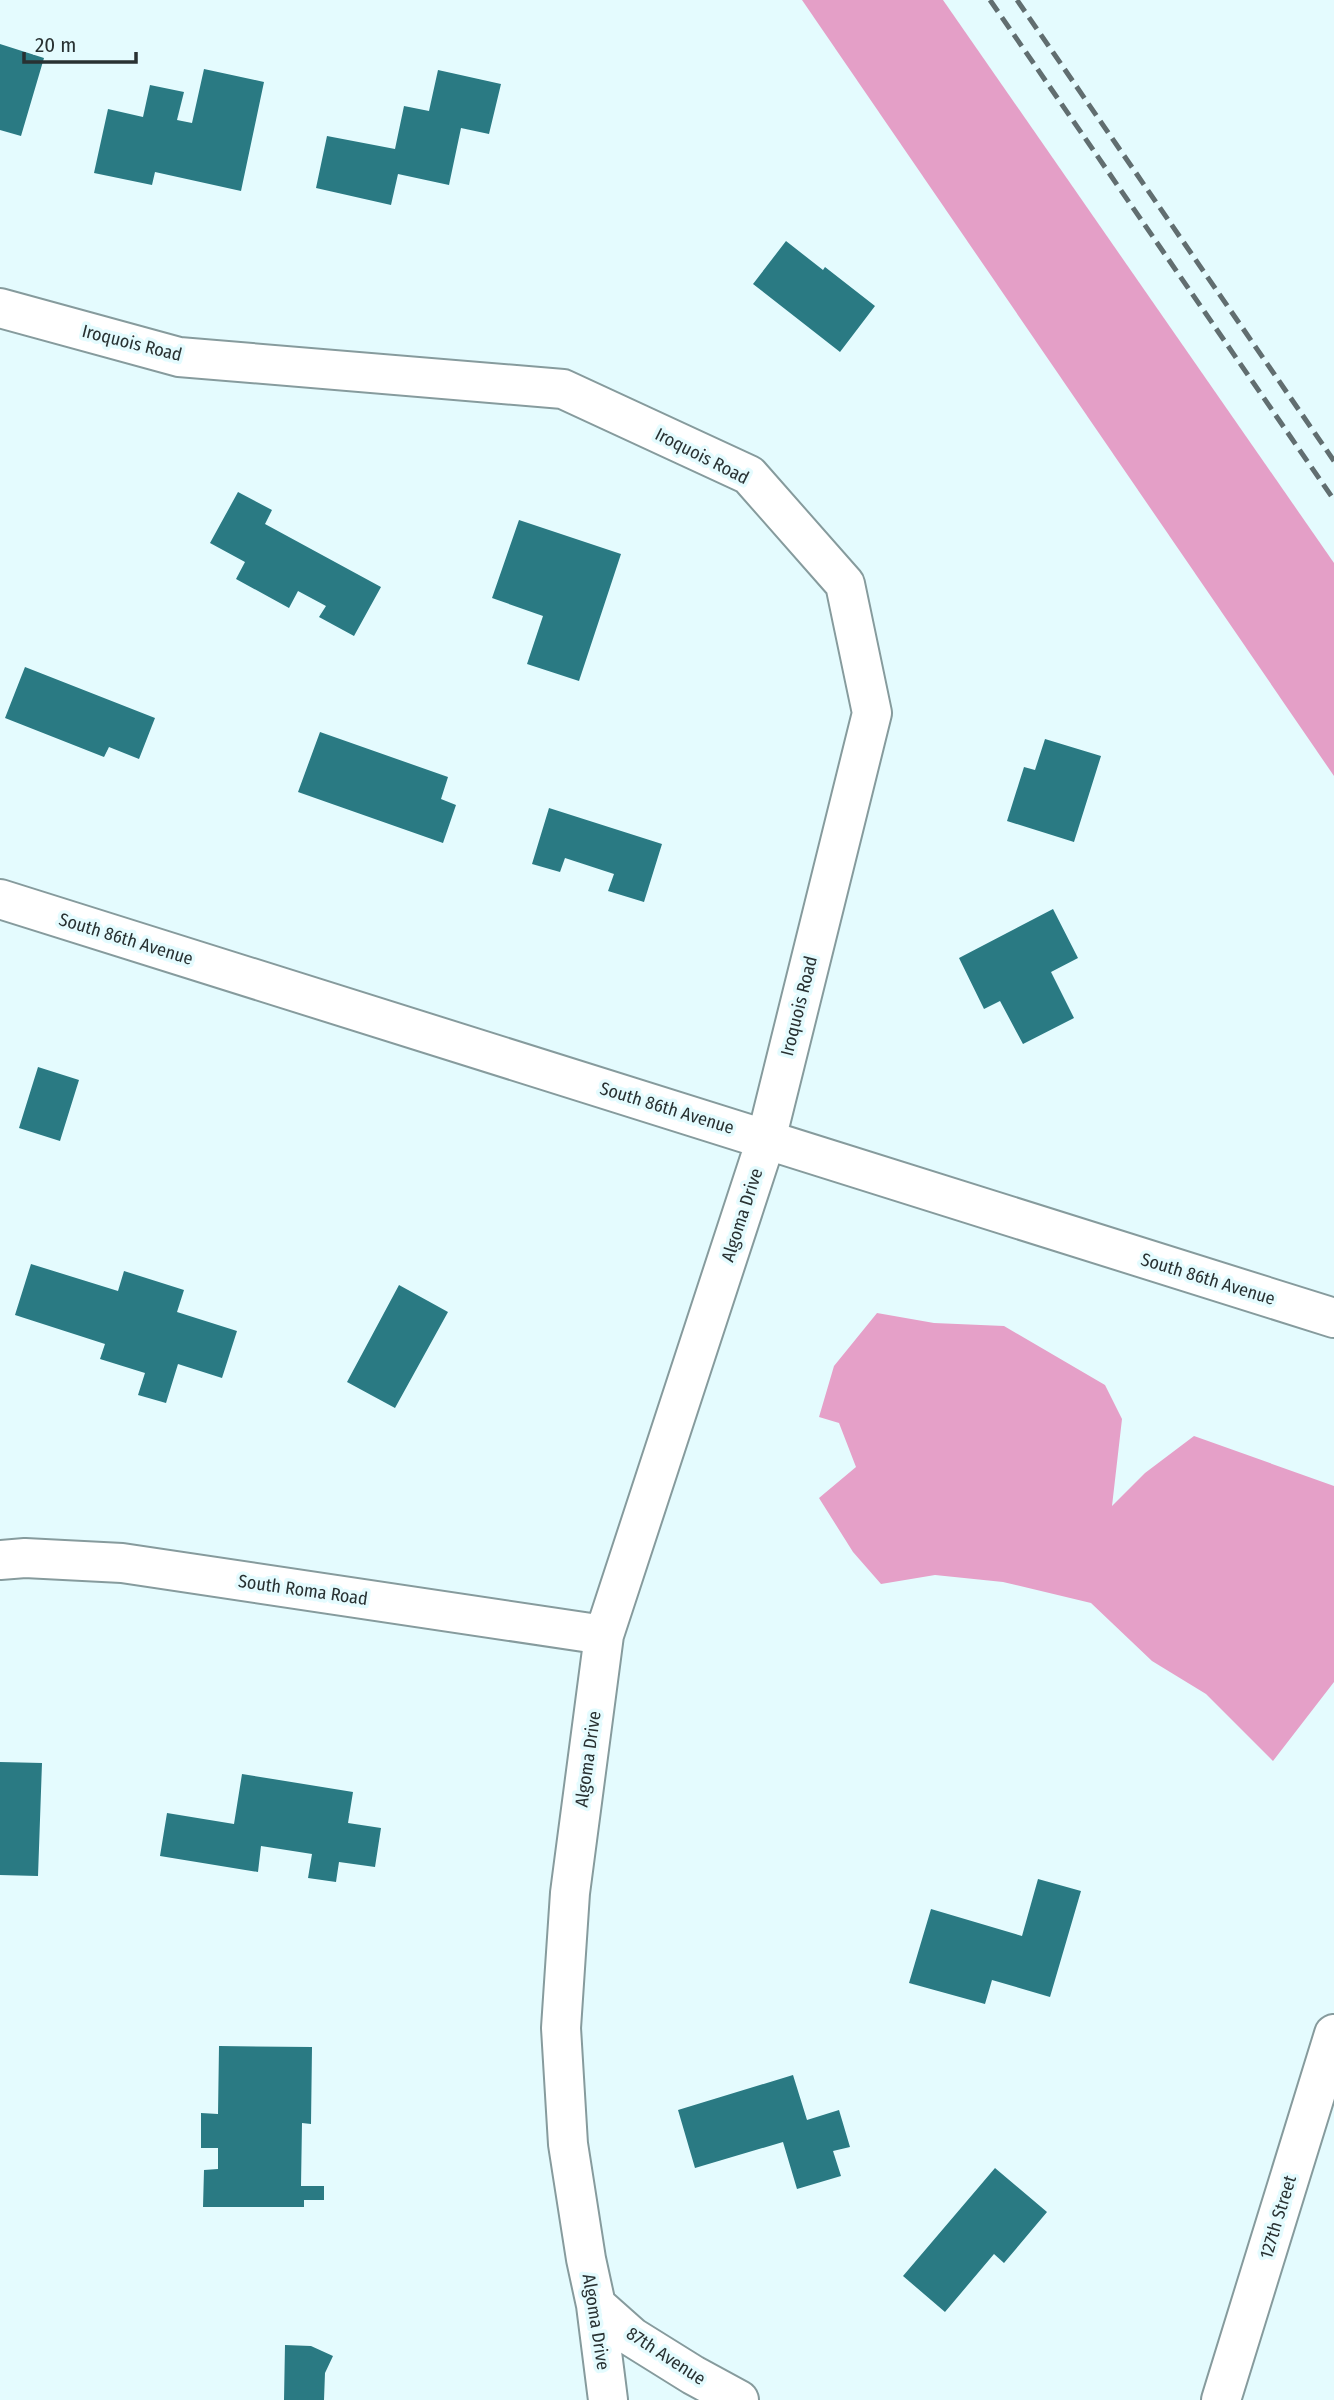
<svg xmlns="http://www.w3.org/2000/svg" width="1334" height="2400" font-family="'Fira Sans Condensed',sans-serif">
	<rect width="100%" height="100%" fill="#e4fbfe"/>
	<path fill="#e49fc7" d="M802,0H943L1334,563V776Z"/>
	<path fill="#e5a0c8" d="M877,1313L934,1323L1004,1326L1105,1385L1122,1419L1112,1506L1145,1473L1194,1436L1334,1486V1682L1273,1761L1206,1694L1152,1661L1091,1603L1003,1582L935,1575L881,1584L853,1552L819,1498L856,1467L839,1423L819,1417L834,1366Z"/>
	<path fill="#2a7a83" d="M0,44L44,58L21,136L0,130Z
		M204,69L264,82L241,191L155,172L152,185L94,173L108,109L143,117L150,85L184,92L177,120L192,123Z
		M438,70L501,84L489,134L461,128L449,185L398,174L391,205L316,188L327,136L395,149L404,106L429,111Z
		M786,241L823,270L825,267L875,306L840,352L753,284Z
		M238,492L272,510L265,524L381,587L354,636L319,617L326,606L298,591L289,608L236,579L245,562L210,543Z
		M519,520L621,554L579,681L527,664L543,616L492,598Z
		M25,667L155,718L139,759L109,747L104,757L5,718Z
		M320,732L448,777L441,799L456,805L443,843L298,792Z
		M1045,739L1101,756L1074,842L1007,821L1024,767L1035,770Z
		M549,808L662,844L644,902L608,891L614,874L565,858L560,872L532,864Z
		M1053,909L1078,958L1051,972L1074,1018L1023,1044L1000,1001L984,1009L959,958Z
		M38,1067L79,1080L60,1141L19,1128Z
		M31,1264L118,1291L124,1271L184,1290L177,1312L237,1331L222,1378L178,1364L166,1403L138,1395L145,1373L100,1359L105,1344L15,1315Z
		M399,1285L448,1312L395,1408L347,1382Z
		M0,1762L42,1763L38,1876L0,1875Z
		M242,1774L353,1792L348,1823L381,1828L375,1867L339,1862L336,1882L308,1878L312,1854L261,1846L258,1872L160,1856L167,1813L234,1824Z
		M1038,1879L1081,1891L1050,1997L992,1980L985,2004L909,1983L931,1909L1022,1936Z
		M219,2046L312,2047L311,2124L302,2123L301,2186H324V2200H304V2207H203L204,2170L218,2169V2148H201V2113L218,2114Z
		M793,2075L807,2120L839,2110L850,2147L833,2151L841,2176L797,2189L783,2142L695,2168L678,2110Z
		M995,2168L1047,2212L1004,2263L994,2254L945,2312L903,2276Z
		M285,2345L311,2346L333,2356L325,2373L324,2400H284Z"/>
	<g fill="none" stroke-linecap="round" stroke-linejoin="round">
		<g stroke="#869b9d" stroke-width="42">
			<path id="minor" d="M0,308L179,357L563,389L749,475L845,584L872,713L766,1140L604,1635L570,1893L561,2028L568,2144L586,2259L596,2305L608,2400
				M0,899L1334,1318
				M0,1560L25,1558L122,1563L604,1635
				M596,2305L632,2337L693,2375L739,2400
				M1221,2400L1334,2034"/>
		</g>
		<use href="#minor" stroke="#fff" stroke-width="38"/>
		<path stroke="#616e70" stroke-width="5" stroke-dasharray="14 7" stroke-linecap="butt" d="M990,0L1334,500
			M1017,0L1334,461"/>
	</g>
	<g text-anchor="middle" stroke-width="7" stroke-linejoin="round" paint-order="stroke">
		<g font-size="18" fill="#283132" stroke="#e4fbfe">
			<text transform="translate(132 343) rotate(14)" y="6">Iroquois Road</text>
			<text transform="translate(702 456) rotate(27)" y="6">Iroquois Road</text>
			<text transform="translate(126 939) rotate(17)" y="6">South 86th Avenue</text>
			<text transform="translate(799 1006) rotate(-76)" y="6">Iroquois Road</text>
			<text transform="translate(667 1108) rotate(17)" y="6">South 86th Avenue</text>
			<text transform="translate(742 1215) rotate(-72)" y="6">Algoma Drive</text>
			<text transform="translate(1208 1279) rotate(17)" y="6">South 86th Avenue</text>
			<text transform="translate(303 1590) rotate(8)" y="6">South Roma Road</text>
			<text transform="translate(588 1759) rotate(-82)" y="6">Algoma Drive</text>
			<text transform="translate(1278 2217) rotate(-73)" y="6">127th Street</text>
			<text transform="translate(596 2322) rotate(81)" y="6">Algoma Drive</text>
			<text transform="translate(666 2356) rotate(33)" y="6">87th Avenue</text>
		</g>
	</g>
	<path d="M24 52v10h112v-10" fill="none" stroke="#283132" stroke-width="3.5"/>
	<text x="35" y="52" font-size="21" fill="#283132" stroke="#e4fbfe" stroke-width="5" paint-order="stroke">20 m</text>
</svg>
